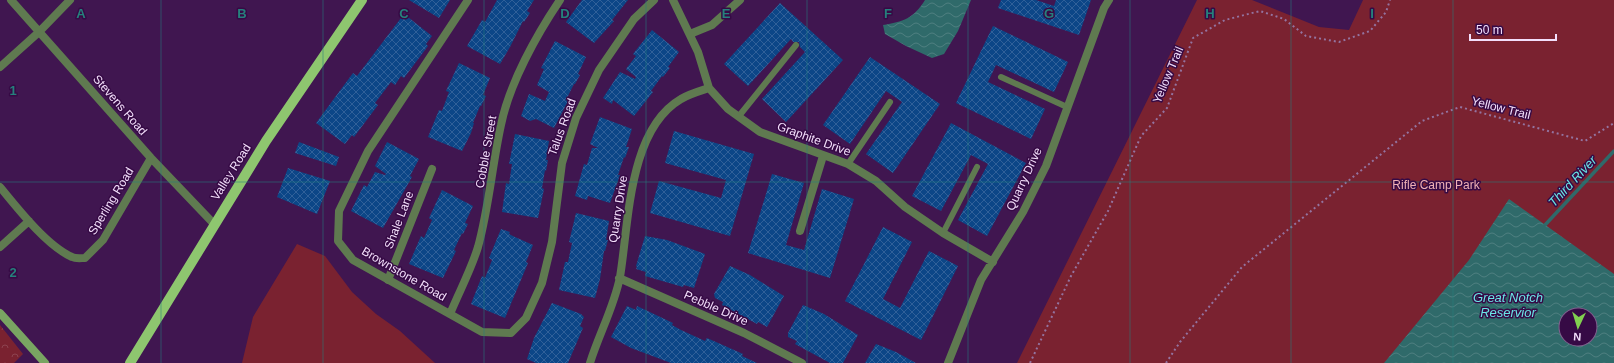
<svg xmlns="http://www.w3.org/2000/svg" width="1614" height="363" font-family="Arial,sans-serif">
	<defs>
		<pattern id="forest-crowns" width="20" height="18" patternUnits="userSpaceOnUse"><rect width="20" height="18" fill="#7a2230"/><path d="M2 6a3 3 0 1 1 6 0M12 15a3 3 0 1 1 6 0" fill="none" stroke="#8d424f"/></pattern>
		<pattern id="water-waves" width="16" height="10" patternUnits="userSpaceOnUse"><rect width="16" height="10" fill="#2f6a6a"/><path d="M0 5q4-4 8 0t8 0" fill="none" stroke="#4e7f80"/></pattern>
		<pattern id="building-cross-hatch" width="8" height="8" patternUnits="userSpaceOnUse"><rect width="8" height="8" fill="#0c4687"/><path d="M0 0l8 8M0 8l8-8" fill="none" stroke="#306099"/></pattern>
	</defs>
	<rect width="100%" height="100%" fill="#401650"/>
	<path fill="url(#forest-crowns)" d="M0,325L23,354L14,363H0Z"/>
	<path fill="#7a2230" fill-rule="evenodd" d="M1197,0H1252L1319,27L1349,30L1363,0H1614V363H1017ZM1566,315H1590V339H1566Z
		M297,244L325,256L352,292L376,314L400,331L435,363H242L253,317Z"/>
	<path fill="url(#water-waves)" fill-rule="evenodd" d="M925,0H971L958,31L944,54L932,58L906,46L885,34L883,25C903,22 914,18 925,0Z
		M1509,199L1614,274V363H1384L1469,260ZM1566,315H1590V339H1566Z"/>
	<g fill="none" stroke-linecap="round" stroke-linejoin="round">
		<path stroke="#2f6a6a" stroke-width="3.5" d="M1545,225L1614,151"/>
	</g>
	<path fill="url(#building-cross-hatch)" d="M409,0H450L439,18Z
		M497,0H534L527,11L530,13L524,22L523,21L510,47L500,64L467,46L482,20L485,22Z
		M582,0H628L612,20L614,21L594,43L566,22Z
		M1001,0H1036L1054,6L1056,0H1091L1079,35L998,8Z
		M780,3L843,60L786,122L762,99L805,52L800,47L799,42H793L791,39L748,86L724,64Z
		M404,14L432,36L426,44L428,46L404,78L401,76L395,85L391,82L375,103L378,105L354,137L352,135L345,144L316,123L353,73L357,76Z
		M993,26L1068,62L1054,92L996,65L988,82L1045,109L1031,139L956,103Z
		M652,30L679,52L668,67L670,68L663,77L662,76L651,91L653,92L634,116L613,100L612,104L603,98L620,72L635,79L636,77L626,69L636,56L633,54Z
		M555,41L586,57L578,74L580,75L575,84H574L566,100L568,101L554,128L536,119L530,121L521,116L529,94L545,101L549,92L537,85L544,69L541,68Z
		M870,57L940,104L893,173L866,154L902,102L886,91L850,144L823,125Z
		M459,63L490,78L483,95L486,96L481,106H480L473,123H474L471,133L462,151L428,137L439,110L442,111L449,92L446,91Z
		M600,117L632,129L626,147H629L625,158L624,157L618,175H620L610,203L588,196L587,200L575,196L584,164L587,165L592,148H598L590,144Z
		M951,123L1026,163L987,236L958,220L988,164L971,155L941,211L912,196Z
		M674,131L754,154L730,236L650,213L659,181L721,198L726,180L665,163Z
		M515,134L549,141L546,160H548L546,171L545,170L542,188L544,189L538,218L502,212L506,183L509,184L512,164H509Z
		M299,142L339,157L336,166L295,153Z
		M387,142L419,159L410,176L412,177L383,228L351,211L364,185L367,187L375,172L385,175L386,174L375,166Z
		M288,168L330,181L317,214L277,197Z
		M772,174L804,183L786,245L804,250L822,189L854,199L830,278L748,253Z
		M442,190L473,206L465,223L468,224L463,234L462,233L454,250L456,251L443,278L409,264L421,236L424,238L432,220L429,218Z
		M576,213L609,221L606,240H608L605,251H604L600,279L595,298L559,290L565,262H568L572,243L569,242Z
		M883,227L912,242L883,299L900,308L929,251L958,266L921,340L845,301Z
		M501,229L510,232L509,234L515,237L533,245L526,262L528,263L505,318L471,304L482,276L485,278L492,260L489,258Z
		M645,236L667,240L705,254L694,288L684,285L683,287L645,276L646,272L636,269L637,267L636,266Z
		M730,266L750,275L784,296L767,327L758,322L757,324L722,305L723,302L715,298L714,294Z
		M552,303L581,314L584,317L580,326L583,328L568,363H536L527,359L534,338Z
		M803,305L824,314L858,335L843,363H830L795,344L797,341L788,337V333Z
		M627,306L636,310L637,306L673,323L672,325L681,330L705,341L707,338L743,354L742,356L757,363H671L631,348L611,337Z
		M876,344L896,352L916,363H865Z"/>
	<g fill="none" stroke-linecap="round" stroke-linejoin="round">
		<path stroke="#9474a0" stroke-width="2" stroke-dasharray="2 3" stroke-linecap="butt" d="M1030,363L1071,276L1108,211L1141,136L1167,108L1193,38L1225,20L1260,11L1284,19L1306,36L1339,42L1370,31L1386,12L1390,0
			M1166,363L1180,342L1242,267L1422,121L1460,107L1585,141L1614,123"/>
		<path stroke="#5f7a50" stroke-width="6" d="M1001,77L1067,107
			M739,116L796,45
			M848,164L890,102
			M943,233L977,167"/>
		<path stroke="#5f7a50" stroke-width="8" d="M11,0L151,158L214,224
			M468,0L368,151L339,211L338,241L353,260L482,332L511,333L526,318L542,283L552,242L562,163L576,118L599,70L634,19L654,0
			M673,0L698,52L709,88L728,109L760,132L848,164L876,181L905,207L943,233L993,262
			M690,34L712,25L740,0
			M0,67L39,32L70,0
			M0,187C18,209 47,246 72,257C76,259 81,258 85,258L103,240L151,158
			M800,231L823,156
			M0,247L29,221
			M619,278L744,333L802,363
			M388,280L432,169
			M450,314C459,292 471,270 478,247C489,207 492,166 501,125C509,84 537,34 560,0
			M590,363C599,334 614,307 620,277C629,223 628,130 681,99C689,94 700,91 709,88
			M948,363L981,280L1023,212L1046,166L1104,8L1109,0"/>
		<path stroke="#79a562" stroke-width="8" d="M0,313L45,363"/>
		<path stroke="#8ec66f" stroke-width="10" d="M130,363L266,141L362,0"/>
	</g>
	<path fill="none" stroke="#26807c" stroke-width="1" stroke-opacity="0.55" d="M161,0V363M323,0V363M484,0V363M646,0V363M807,0V363M968,0V363M1130,0V363M1291,0V363M1453,0V363M0,182H1614"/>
	<g text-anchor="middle" stroke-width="3" stroke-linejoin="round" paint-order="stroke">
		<g font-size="12" fill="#f3dffb" stroke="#360a45">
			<text transform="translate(1168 75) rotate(-67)" y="4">Yellow Trail</text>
			<text transform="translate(120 105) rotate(49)" y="4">Stevens Road</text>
			<text transform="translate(1501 108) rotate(14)" y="4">Yellow Trail</text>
			<text transform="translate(562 127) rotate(-70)" y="4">Talus Road</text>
			<text transform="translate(814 139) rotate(20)" y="4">Graphite Drive</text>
			<text transform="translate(486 152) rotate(-80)" y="4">Cobble Street</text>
			<text transform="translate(231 172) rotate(-58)" y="4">Valley Road</text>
			<text transform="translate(1024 179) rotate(-65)" y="4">Quarry Drive</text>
			<text transform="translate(111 201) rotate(-59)" y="4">Sperling Road</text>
			<text transform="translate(618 209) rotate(-81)" y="4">Quarry Drive</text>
			<text transform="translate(399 220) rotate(-69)" y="4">Shale Lane</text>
			<text transform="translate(404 274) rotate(30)" y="4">Brownstone Road</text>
			<text transform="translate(716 308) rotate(24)" y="4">Pebble Drive</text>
		</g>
		<g font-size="12" fill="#f0b1b5" stroke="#360a45">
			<text x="1436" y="189">Rifle Camp Park</text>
		</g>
		<g font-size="13" font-style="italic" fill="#6ae6e6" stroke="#360a45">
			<text transform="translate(1572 181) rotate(-47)" y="5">Third River</text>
			<text x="1508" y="302">Great Notch<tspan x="1508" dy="15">Reservior</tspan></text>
		</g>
	</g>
	<g font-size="13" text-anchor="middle" font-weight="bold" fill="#26807c" stroke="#360a45" stroke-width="3" stroke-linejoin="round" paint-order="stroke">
		<text x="81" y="18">A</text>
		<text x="242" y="18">B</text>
		<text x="404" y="18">C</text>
		<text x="565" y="18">D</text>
		<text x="726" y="18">E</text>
		<text x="888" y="18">F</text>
		<text x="1049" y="18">G</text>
		<text x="1210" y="18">H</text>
		<text x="1372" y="18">I</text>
		<text x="13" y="95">1</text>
		<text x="13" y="277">2</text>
	</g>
	<g transform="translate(1578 327) rotate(184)"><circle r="19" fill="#360a45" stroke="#825f8e"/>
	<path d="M0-3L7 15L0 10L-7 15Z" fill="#81d050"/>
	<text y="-6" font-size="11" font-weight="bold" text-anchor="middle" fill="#f3dffb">N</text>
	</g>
	<path d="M1470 34v6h86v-6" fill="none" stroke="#f3dffb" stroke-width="2"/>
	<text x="1476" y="34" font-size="12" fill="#f3dffb" stroke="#360a45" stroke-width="3" paint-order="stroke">50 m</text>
</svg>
